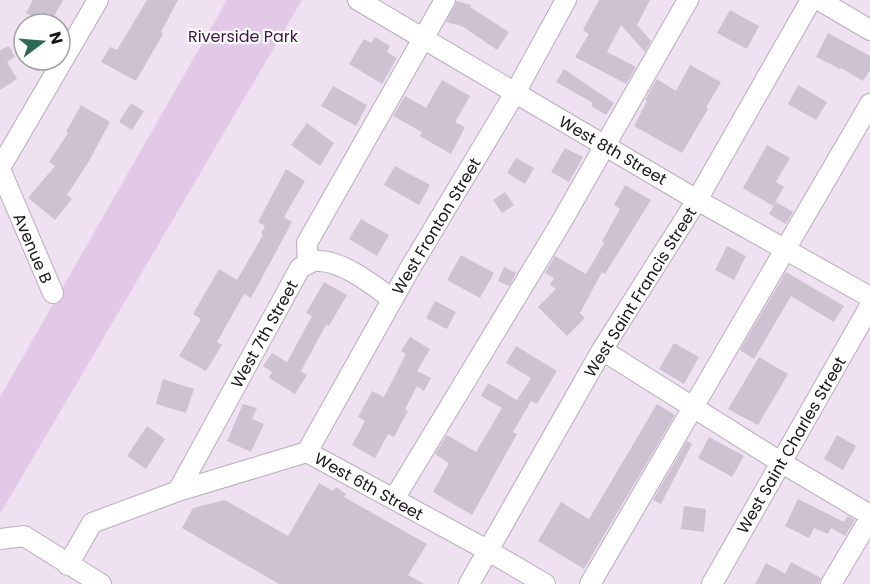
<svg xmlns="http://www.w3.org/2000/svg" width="870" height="584" font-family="Poppins,sans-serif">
	<rect width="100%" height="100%" fill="#efe1f2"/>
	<path fill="#e2c9e8" d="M227,0H302L0,514V397Z"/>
	<path fill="#cec1d1" d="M33,0H63L50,24H45L26,13Z
		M147,0H178L161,32L163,34L136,81L101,62L110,47L117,50Z
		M599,0H650L637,25L651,41L645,52L621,25L607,52L636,67L626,84L575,57L589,34L583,30Z
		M457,1L471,5L470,7L509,32L497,50L462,26L446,22Z
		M730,10L759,26L747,49L717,33Z
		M828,33L870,56V70L863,81L841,68L840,69L816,57Z
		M375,37L390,46L387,52L397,58L382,84L349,64L364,39L371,43Z
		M9,46L15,57L7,62L17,79L0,90V50Z
		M690,65L721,82L706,108L708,109L682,153L634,126L647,101L645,100L657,79L676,91Z
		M564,69L614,103L606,115L591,106L593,103L556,82Z
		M442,80L470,96L455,122L465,127L451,154L420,136L422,132L393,116L405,96L426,108Z
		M798,85L827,102L816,120L788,104Z
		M333,86L367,105L356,126L321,106Z
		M131,103L144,111L132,130L119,122Z
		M81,105L110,122L89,161L67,195L72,199L55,220L28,198L55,166L49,162L68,133L66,132Z
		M307,123L334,143L320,166L291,145Z
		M767,145L790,158L776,182L784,187L773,206L743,188Z
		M565,148L583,157L569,182L551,172Z
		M516,158L534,168L525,184L507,173Z
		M395,166L430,185L419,205L384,185Z
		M286,169L305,181L284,217L292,222L251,298L244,294L217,342L222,345L206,371L179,356L201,319L193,314L219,269L237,280L263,235L261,234L265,226L258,222Z
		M625,185L651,200L605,274L602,272L580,313L585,318L567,336L538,307L556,289L550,285L554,278L545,273L555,256L586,274L604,243L602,241L620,209L614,205Z
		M505,192L514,205L502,213L493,200Z
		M776,202L793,212L786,224L769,214Z
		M361,219L389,235L377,256L349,239Z
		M727,246L746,256L734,280L715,270Z
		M461,255L494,273L480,298L447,280Z
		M504,267L516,273L509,286L498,281Z
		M786,272L844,306L834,322L791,296L754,359L740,350Z
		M324,282L347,295L329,326L326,325L301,371L307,375L295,394L269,378L272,372L263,366L272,353L287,362L312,316L306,313Z
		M435,301L456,312L447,329L426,318Z
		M410,337L430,349L417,371L431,378L424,391L417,386L405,409L408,411L394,437L388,434L375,458L352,445L365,421L358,417L372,391L384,397L406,354L401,351Z
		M674,343L699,357L684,384L659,369Z
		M516,346L557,371L537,404L531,401L513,432L517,434L472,515L433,492L449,463L435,454L447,435L476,452L502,408L481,396L488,383L517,400L531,378L506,363Z
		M759,357L788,374L758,425L728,409Z
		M163,379L194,389L186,413L156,404Z
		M243,404L257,408L252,419L264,424L251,452L227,441Z
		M657,404L675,415L584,569L538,541L561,502L589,519Z
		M147,426L165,439L146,469L127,456Z
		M837,435L856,446L843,470L824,459Z
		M709,437L744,456L732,477L698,458Z
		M687,441L692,444L661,504L653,500Z
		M319,483L333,491L336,487L346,494L344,497L427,544L408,575L424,584H279L182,528L193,508L225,500L288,536Z
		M798,499L844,522L848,516L855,520L845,536L831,528L828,534L814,528L809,538L785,526Z
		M684,506L706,509L704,532L681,529Z
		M791,562L821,578L819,584H804L785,574Z
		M766,563L804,584H755Z"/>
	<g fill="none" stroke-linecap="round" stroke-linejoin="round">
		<g stroke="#b9acbc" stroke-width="22">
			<path id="minor" d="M358,0L697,200L870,297
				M819,0L870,30
				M0,168L98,0
				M0,169L53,293
				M308,264L307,243L445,0
				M602,350L782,463L870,515
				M307,452L409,270L515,93L566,0
				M178,491L300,268C305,265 312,261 317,261C342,260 373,285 392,299
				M394,499L559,226L688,0
				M0,539L24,536L101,584
				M68,565L92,523L178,491L307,452L487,550L545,584
				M469,584L602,350L697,200L811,0
				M590,584L870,104
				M712,584L870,306
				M831,584L870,518"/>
		</g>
		<use href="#minor" stroke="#fff" stroke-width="20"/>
	</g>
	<g text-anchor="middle" stroke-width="4.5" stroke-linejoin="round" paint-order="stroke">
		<g font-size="16" fill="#3f1449" stroke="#fff">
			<text x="243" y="42">Riverside Park</text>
		</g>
		<g font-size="16" fill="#19141a" stroke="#fff">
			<text transform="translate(613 150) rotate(30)" y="6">West 8th Street</text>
			<text transform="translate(436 226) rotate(-59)" y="6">West Fronton Street</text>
			<text transform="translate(33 248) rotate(67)" y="6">Avenue B</text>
			<text transform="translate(640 292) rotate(-58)" y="6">West Saint Francis Street</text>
			<text transform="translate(264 334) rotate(-61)" y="6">West 7th Street</text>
			<text transform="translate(791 445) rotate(-60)" y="6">West Saint Charles Street</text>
			<text transform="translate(369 486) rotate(29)" y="6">West 6th Street</text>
		</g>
	</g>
	<g transform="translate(42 42) rotate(74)"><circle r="28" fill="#ffffff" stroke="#a3a1a3" stroke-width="1.5"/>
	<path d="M0-4.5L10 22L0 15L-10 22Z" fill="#2c6a57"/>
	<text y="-9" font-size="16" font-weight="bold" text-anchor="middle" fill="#19141a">N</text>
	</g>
</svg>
